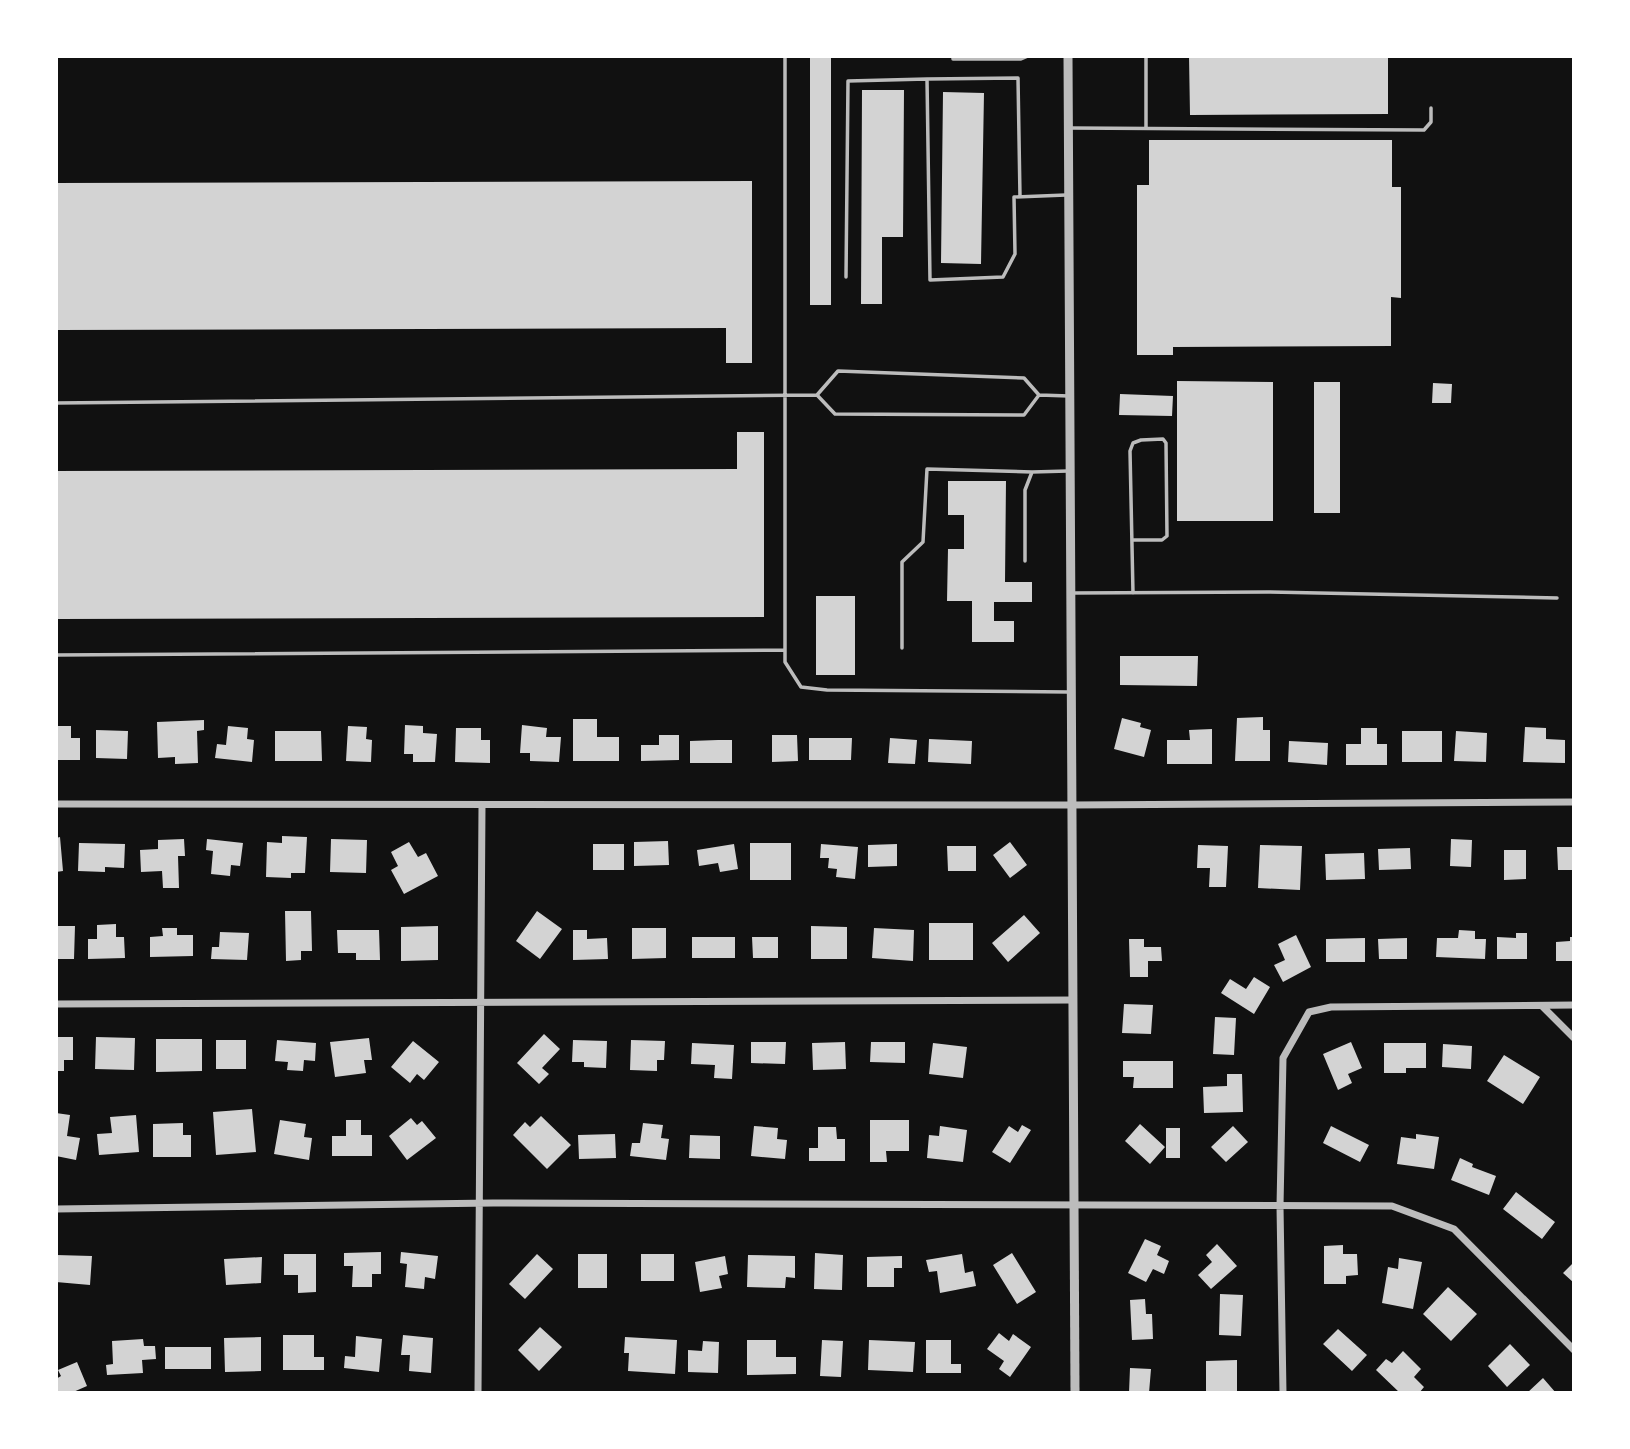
<svg xmlns="http://www.w3.org/2000/svg" width="1630" height="1449" font-family="'Roboto Serif',serif">
	<rect width="100%" height="100%" fill="#111"/>
	<path fill="#d3d3d3" d="M810,56H831V305H810Z
		M1189,56H1388V114L1190,115Z
		M862,90H904L903,237H882V304H861Z
		M943,92L984,93L981,264L941,263Z
		M1149,140H1392V187H1401V298L1391,297V346L1173,347V355H1137V185H1149Z
		M752,181V363H726V328L56,330V183Z
		M1177,381L1273,382V521H1177Z
		M1314,382H1340V513H1314Z
		M1433,383L1452,384L1451,403H1432Z
		M1120,394L1173,396L1172,416L1119,415Z
		M737,432H764V617L56,619V471L737,469Z
		M948,481H1006L1005,582H1032V602H994V621H1014V642H972V601H947L948,549H964V515H948Z
		M816,596H855V675H816Z
		M1120,656H1198L1197,686L1120,685Z
		M1263,717V730H1270V761H1235L1237,718Z
		M1122,718L1141,723L1140,727L1151,730L1144,757L1114,749Z
		M573,719H597V737H619V761H573Z
		M204,720V730L197,731L198,763L175,764V757L158,758L157,722Z
		M405,725L423,726V733L437,734L435,762H413V754H404Z
		M522,725L547,728L546,737H561L559,762L530,761V753H520Z
		M56,726H71V738H80V760H56Z
		M228,726L248,728L247,739L254,740L252,762L215,758L217,744L226,745Z
		M348,726L367,727L366,739L372,740L371,762L346,761Z
		M1525,727L1546,728V739L1565,740V763L1523,762Z
		M456,728H481V740H490V763L455,762Z
		M1361,728H1377V744H1387V765H1346V744H1361Z
		M1212,729V764H1167V740H1190L1189,730Z
		M96,730L128,731L127,759L96,758Z
		M275,731H321L322,761H275Z
		M1402,731H1442V762H1402Z
		M1456,731L1487,733L1486,762L1454,761Z
		M659,735H679V760L641,761V745H659Z
		M772,735H797L798,761L772,762Z
		M809,738H852L851,760H809Z
		M890,738L917,740L915,764L888,763Z
		M929,739L972,741L971,764L928,762Z
		M718,740H732V763H690V741Z
		M1289,741L1328,743L1327,765L1288,762Z
		M282,836L307,837L305,873H291V878L266,877L267,842L282,843Z
		M60,837L63,871L56,872V838Z
		M184,839L185,856H178L179,888H163L162,871L141,872L140,850L158,849V840Z
		M207,839L243,843L240,866L231,865L230,876L211,874L213,851L206,850Z
		M331,839L367,840L366,873L330,872Z
		M1451,839L1472,840L1471,867L1450,866Z
		M668,841L669,865L634,866V842Z
		M409,842L418,857L426,853L438,876L404,894L391,870L398,866L391,852Z
		M1010,842L1027,865L1010,878L993,855Z
		M79,843L125,844L124,868L105,867V872L78,871Z
		M750,843H791V880H750Z
		M593,844H624V870H593Z
		M734,844L738,869L720,872L718,863L699,866L697,850Z
		M821,844L858,847L855,879L836,877L837,869L828,868L829,858H820Z
		M897,844V866L868,867V845Z
		M1198,845L1228,846L1226,887H1209L1210,868H1197Z
		M1260,845L1302,846L1300,890L1258,888Z
		M947,846H976V871H948Z
		M1557,847H1574V870H1558Z
		M1410,848L1411,869L1379,870L1378,849Z
		M1504,850H1526V879L1504,880Z
		M1364,853L1365,879L1326,880L1325,854Z
		M285,911H311L312,951H301V960L286,961Z
		M537,911L562,929L540,959L516,941Z
		M1024,915L1040,933L1008,962L992,943Z
		M929,923H973V960H929Z
		M116,924V937H124L125,958L88,959V939H97V925Z
		M56,926H75L74,959H56Z
		M438,926V960L401,961V927Z
		M811,926L847,927V959H811Z
		M162,928H177V935H193V956L150,957V937L163,936Z
		M632,928H666V958L632,959Z
		M874,928L914,930L913,961L872,958Z
		M337,930H379L380,960H356V953H338Z
		M573,930H587V939L607,938L608,959L573,960Z
		M1459,930L1475,931V939H1486L1485,959L1436,957L1437,938H1458Z
		M220,932L249,933L247,960L211,959L212,947H219Z
		M1516,933H1527V959H1497V937L1516,938Z
		M1296,935L1311,967L1283,982L1274,965L1285,960L1278,944Z
		M692,937H735V958H692Z
		M752,937H778V958H753Z
		M1570,937H1574V961H1556V942L1570,941Z
		M1365,938V962H1326V939Z
		M1407,938V959H1379L1378,939Z
		M1129,939H1144V947H1161L1162,961H1148V977H1130Z
		M1254,977L1270,987L1254,1014L1221,993L1230,979L1246,989Z
		M1124,1004L1153,1005L1151,1034L1122,1033Z
		M1215,1017L1236,1018L1234,1055L1213,1054Z
		M544,1034L560,1049L542,1068L549,1074L539,1084L517,1063Z
		M56,1037H73V1060H64V1071H56Z
		M96,1037L135,1038L134,1070L95,1069Z
		M369,1038L372,1060H364L366,1073L335,1077L330,1042Z
		M156,1039H202V1071L156,1072Z
		M216,1040H246V1069H216Z
		M277,1040L316,1043L315,1061L304,1060L303,1071L287,1070L288,1062L275,1061Z
		M573,1040L607,1041L606,1068L584,1067V1062H572Z
		M631,1040L665,1041L664,1060H657V1071L630,1070Z
		M413,1041L439,1062L424,1080L417,1074L410,1083L391,1067Z
		M751,1042H786L785,1064L751,1063Z
		M845,1042L846,1069L813,1070L812,1043Z
		M871,1042H905V1063L870,1062Z
		M1351,1042L1362,1068L1348,1074L1352,1083L1338,1090L1323,1054Z
		M692,1043L734,1045L732,1079L714,1078L715,1065L691,1064Z
		M933,1043L967,1047L963,1078L929,1074Z
		M1384,1043H1426V1068H1406V1073H1384Z
		M1443,1044L1472,1046L1471,1069L1442,1067Z
		M1504,1055L1540,1077L1523,1104L1487,1081Z
		M1123,1061H1173V1088H1133L1134,1077H1123Z
		M1227,1074H1242L1243,1112L1204,1113L1203,1087L1227,1086Z
		M252,1109L256,1152L216,1155L213,1112Z
		M56,1113L70,1115L67,1136L80,1138L76,1160L56,1156Z
		M136,1115L139,1152L99,1155L97,1134L112,1133L110,1117Z
		M541,1116L571,1145L547,1169L513,1135L525,1122L530,1127Z
		M411,1118L417,1125L422,1121L436,1138L407,1160L389,1136Z
		M280,1120L306,1124L304,1137L312,1138L309,1160L274,1154Z
		M346,1120H361V1135H372V1156H332V1136H346Z
		M870,1120H909V1151H886L887,1162H870Z
		M183,1123V1135H191V1157H153V1124Z
		M643,1123L663,1125L661,1138L669,1139L666,1160L630,1156L632,1143H640Z
		M1140,1124L1165,1147L1150,1164L1125,1141Z
		M1022,1125L1031,1130L1010,1163L992,1152L1009,1126L1018,1132Z
		M754,1126L778,1128L777,1139L787,1140L785,1159L751,1156Z
		M940,1126L967,1130L963,1162L927,1158L929,1135L939,1136Z
		M1233,1126L1248,1142L1226,1162L1211,1147Z
		M1331,1126L1369,1145L1360,1162L1323,1143Z
		M818,1127H836L837,1139H845V1161H809V1148H818Z
		M1166,1128H1180V1158H1166Z
		M615,1134L616,1158L579,1159L578,1135Z
		M1416,1134L1439,1137L1434,1169L1397,1164L1401,1137L1416,1139Z
		M690,1135L720,1136V1159L689,1158Z
		M1460,1158L1473,1164L1472,1167L1496,1176L1489,1195L1451,1180Z
		M1516,1192L1555,1222L1542,1239L1503,1209Z
		M1145,1239L1161,1246L1157,1255L1169,1261L1164,1274L1153,1269L1146,1282L1128,1273Z
		M1217,1244L1237,1266L1211,1289L1198,1275L1212,1262L1206,1255Z
		M1343,1245V1254H1357L1358,1275L1346,1276V1284H1324V1246Z
		M381,1252V1274H372V1287H352L353,1266H344V1253Z
		M401,1252L438,1256L435,1279L425,1277L424,1289L405,1287L407,1264L400,1263Z
		M815,1253L843,1255L842,1290L814,1289Z
		M1012,1253L1036,1292L1017,1304L993,1265Z
		M284,1254H316V1292L298,1293V1275H284Z
		M537,1254L553,1269L525,1299L509,1284Z
		M578,1254H607V1288H578Z
		M641,1254H674V1281H641Z
		M962,1254L965,1273L973,1271L976,1286L940,1293L937,1271L929,1272L926,1260Z
		M56,1255L92,1256L90,1285L56,1282Z
		M748,1255L795,1256V1278L786,1277L785,1288L747,1287Z
		M725,1256L728,1274L719,1276L722,1288L700,1292L695,1262Z
		M902,1256V1268H894V1287H867V1257Z
		M262,1257L261,1283L226,1285L224,1259Z
		M1399,1258L1422,1262L1413,1309L1382,1303L1388,1267L1398,1269Z
		M1574,1262V1283L1563,1273Z
		M1448,1287L1477,1314L1451,1341L1423,1314Z
		M1220,1294L1243,1295L1241,1336L1219,1335Z
		M1145,1299L1146,1314H1152L1153,1339L1132,1340L1130,1300Z
		M540,1327L562,1347L539,1371L518,1350Z
		M1338,1329L1367,1355L1352,1371L1323,1344Z
		M999,1333L1009,1341L1013,1334L1031,1347L1010,1377L999,1369L1004,1361L987,1349Z
		M283,1335H314V1357H324V1370H283Z
		M403,1335L433,1338L431,1373L409,1371L410,1355H401Z
		M356,1336L382,1339L379,1372L344,1368L345,1356L355,1357Z
		M261,1337V1371L225,1372L224,1338Z
		M625,1337L677,1340L675,1374L628,1371L629,1353H624Z
		M143,1339L144,1346H155L156,1359L142,1360L143,1373L107,1375L106,1365L113,1364L112,1341Z
		M747,1340H776V1357H796V1374L747,1375Z
		M822,1340L843,1341L841,1377L820,1376Z
		M869,1340L915,1342L913,1372L868,1370Z
		M926,1340H951V1364H961V1373H926Z
		M703,1341L719,1342L718,1373L688,1372V1350L702,1351Z
		M1510,1344L1530,1365L1507,1387L1488,1366Z
		M165,1347H211V1369H165Z
		M1403,1351L1421,1369L1414,1377L1424,1387L1419,1393H1400L1376,1370L1386,1359L1392,1363Z
		M1237,1360V1392L1206,1393V1361Z
		M77,1362L87,1386L71,1393H56V1379L61,1376L58,1370Z
		M1130,1368L1151,1369L1149,1393H1129Z
		M1543,1378L1556,1393H1527Z"/>
	<g fill="none" stroke-linecap="round" stroke-linejoin="round">
		<path stroke="#bcbcbc" stroke-width="3.5" d="M785,56V662L801,687L827,690L1069,692
			M953,56V59H1021L1028,56
			M1146,56V127
			M927,79L1018,78L1020,197
			M1070,128L1424,130L1431,122V108
			M846,277L848,81L927,79L930,280L1003,277L1015,254L1014,197L1066,195
			M817,395L838,371L1024,378L1039,395L1069,396
			M56,403L817,395L835,414L1024,415L1039,395
			M1132,540H1162L1167,536L1166,443L1163,439L1141,440L1133,443L1130,451L1133,593
			M1025,561V490L1032,472L1068,471
			M1073,593L1268,592L1557,598
			M902,648V562L923,542L927,469L1032,472
			M56,655L785,650"/>
		<path stroke="#bcbcbc" stroke-width="7" d="M56,804L1072,805L1574,802
			M56,1004L1073,1000
			M1542,1006L1574,1038
			M56,1209L493,1203L1392,1206L1454,1229L1574,1350
			M478,1393L482,806
			M1283,1393L1280,1206L1283,1058L1309,1012L1331,1007L1574,1005"/>
		<path stroke="#bcbcbc" stroke-width="9" d="M1068,56L1075,1393"/>
	</g>
	<rect width="1630" height="1449" fill="none" stroke="#ffffff" stroke-width="116"/>
</svg>
